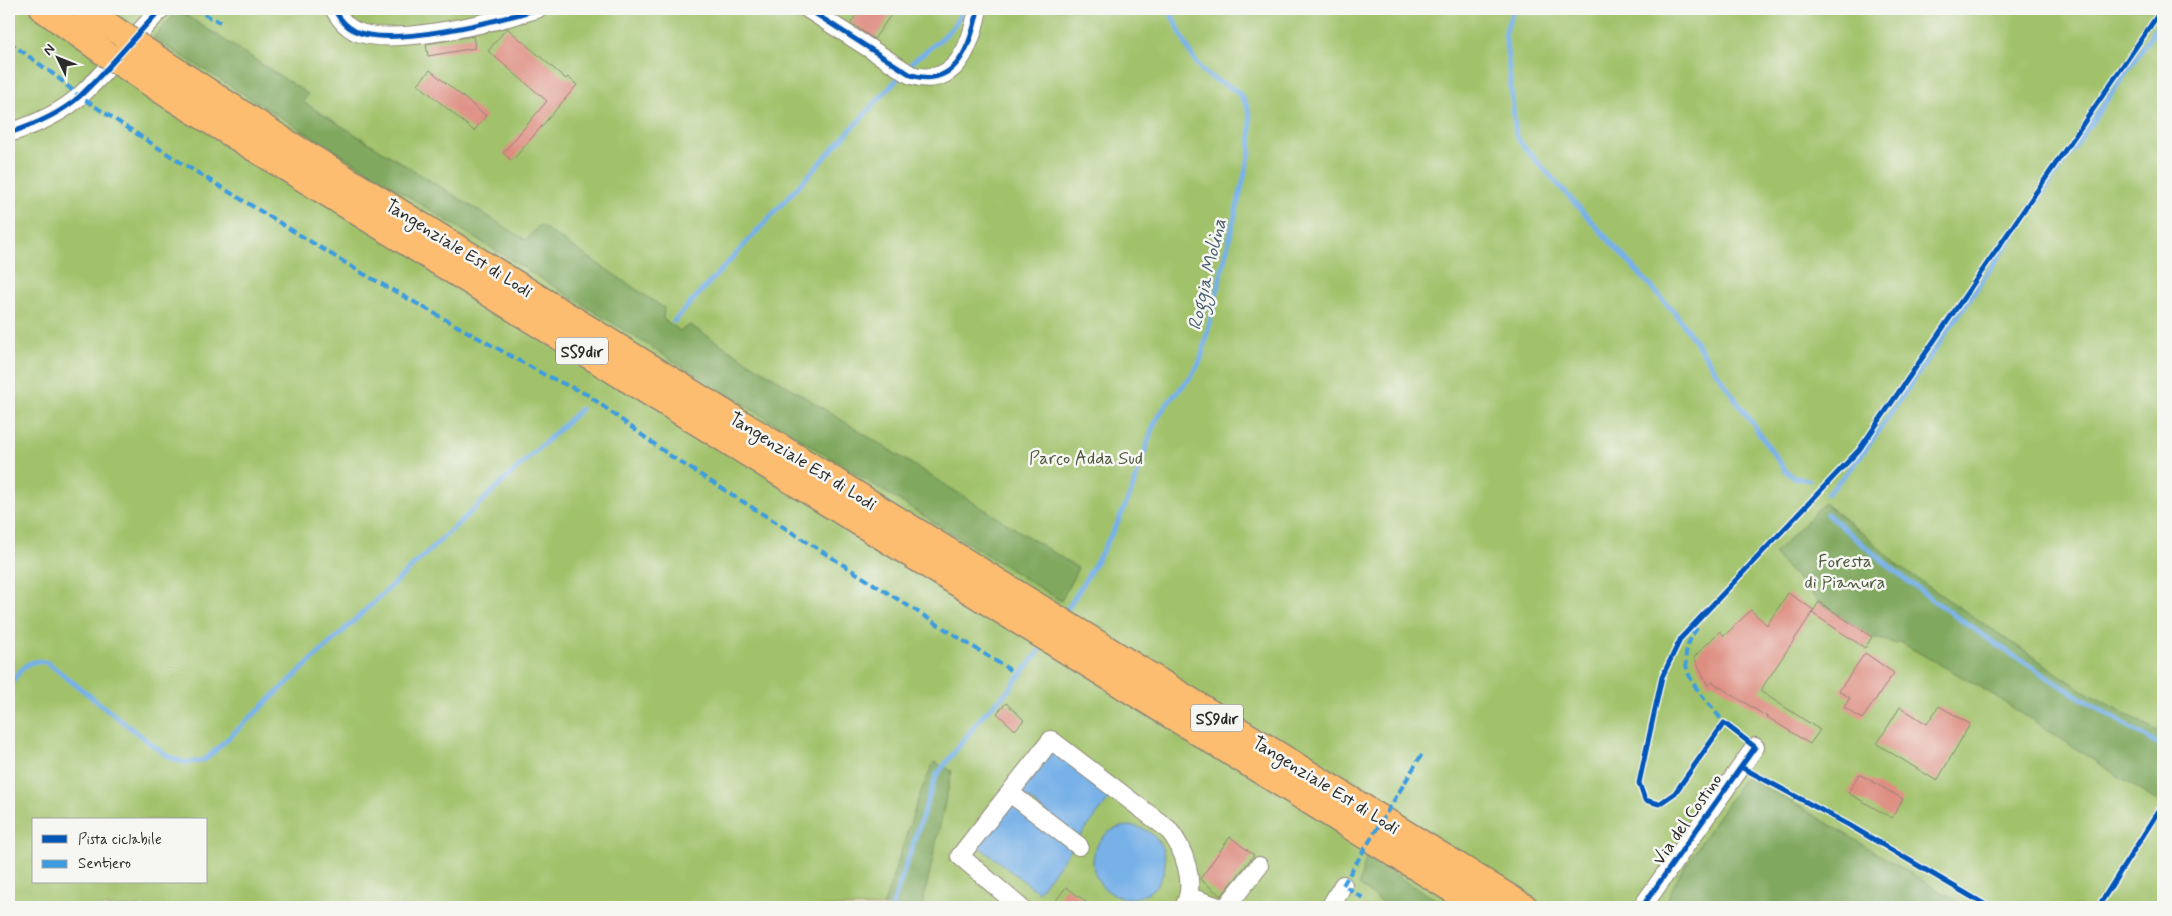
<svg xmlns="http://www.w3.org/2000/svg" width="2172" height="916" font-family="Mynerve,sans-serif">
	<rect width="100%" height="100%" fill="#f6f6f2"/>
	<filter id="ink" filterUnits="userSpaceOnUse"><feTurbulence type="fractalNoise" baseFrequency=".02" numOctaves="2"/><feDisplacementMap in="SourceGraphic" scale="10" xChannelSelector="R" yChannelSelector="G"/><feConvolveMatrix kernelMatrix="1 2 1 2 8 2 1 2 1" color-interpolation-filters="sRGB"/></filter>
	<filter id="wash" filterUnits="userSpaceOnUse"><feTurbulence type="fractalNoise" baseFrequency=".0096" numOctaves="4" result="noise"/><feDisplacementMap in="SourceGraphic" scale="20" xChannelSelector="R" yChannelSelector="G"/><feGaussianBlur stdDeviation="1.12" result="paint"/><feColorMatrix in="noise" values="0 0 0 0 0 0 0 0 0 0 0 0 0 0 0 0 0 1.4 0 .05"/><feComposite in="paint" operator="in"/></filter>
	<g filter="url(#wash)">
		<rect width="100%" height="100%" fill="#efdfbf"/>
		<path fill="#a1c26b" stroke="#66764b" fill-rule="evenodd" d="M9,9H2163V907H9ZM34,820H206V882H34Z"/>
		<path fill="#80a85f" stroke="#566a45" d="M178,10L308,94L303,102L526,240L540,225L664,308L663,319L680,331L690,325L1078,568L1061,601L153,38Z
			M1824,503L1870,539L1898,566L2084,691L2163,734V805L1987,691L1900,642L1897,644L1872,637L1819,602L1774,554Z
			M934,762L952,771L922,907H883L919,796Z
			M1745,777L1787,799L1967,907H1664L1677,878Z
			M1366,857L1448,907H1388L1359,885Z"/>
		<path fill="#77b1e8" stroke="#516e8a" d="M1054,748L1113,794L1079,838L1020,792Z
			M1012,802L1072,848L1038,892L978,846Z
			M1093 862a36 36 0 1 1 72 0a36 36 0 1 1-72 0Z"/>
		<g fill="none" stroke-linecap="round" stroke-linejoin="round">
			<path stroke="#77b1e8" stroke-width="5" d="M1514,9L1505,32L1516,135L1523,146L1676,314L1785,470L1795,478L1809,480
				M674,321L914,61C932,45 955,33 962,9
				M1827,494L1854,465L1873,439L2163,19
				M1827,514C1854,537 1881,560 1909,582C1989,643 2076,696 2163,747
				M1064,615C1086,578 1110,542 1127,502C1139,476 1144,449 1155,423C1166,398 1191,384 1201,359L1250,152C1251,129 1254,99 1230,87C1220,82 1208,78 1201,69C1186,51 1180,28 1168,9
				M9,686C19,672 28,656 48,663L164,754C180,763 189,765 206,759L581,409
				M892,907L936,776L984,714L1007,692L1044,645"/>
		</g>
		<g id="blocks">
			<path fill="#de8d81" d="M860,9H895L874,39L851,23Z
				M507,28L566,79L568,77L577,85L512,161L503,153L547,101L488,51Z
				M473,36L475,48L428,56L426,44Z
				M430,70L486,116L474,131L418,84Z
				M1788,593L1814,610L1760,691L1820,730L1810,744L1712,682L1708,686L1694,657L1720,631L1724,636L1751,610L1767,625Z
				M1819,602L1872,637L1865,648L1812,613Z
				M1865,653L1894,673L1862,719L1844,707L1850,698L1839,691Z
				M1006,703L1024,720L1015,730L997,713Z
				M1939,706L1970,724L1937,781L1877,744L1900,707L1927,724Z
				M1859,774L1903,799L1892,818L1848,793Z
				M1230,837L1254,855L1221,896L1200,879Z
				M1066,887L1093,907H1051Z"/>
		</g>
	</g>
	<g filter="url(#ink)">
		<use href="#blocks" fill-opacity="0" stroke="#8d8575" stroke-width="1"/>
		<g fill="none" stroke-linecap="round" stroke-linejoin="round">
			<g stroke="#8d8575" stroke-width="20">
				<path id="minor" d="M334,9C339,18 345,26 355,31C392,48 497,21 537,9
					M808,9L911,75C957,89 971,44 978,9
					M9,133C34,125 60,114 80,96C109,69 134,37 161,9
					M1010,793L1079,846
					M1189,897L1219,907
					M1020,907L960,856L1051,740L1168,829C1184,848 1197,884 1184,907
					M1226,907L1259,866
					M1330,907L1343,885
					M1642,907L1755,747"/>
			</g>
			<g stroke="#8d8575" stroke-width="28">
				<path id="highway" d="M43,9L106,54
					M85,9L123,35
					M140,47L285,141L1525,907
					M123,65L168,95L1480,907"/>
			</g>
			<use href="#minor" stroke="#fff" stroke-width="18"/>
			<use href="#highway" stroke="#fcbd6f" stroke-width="25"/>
			<g stroke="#8d8575" stroke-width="28" stroke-linecap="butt">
				<path id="highway-bridge" d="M123,35L140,47
					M106,54L123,65"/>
			</g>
			<use href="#highway-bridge" stroke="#fcbd6f" stroke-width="25"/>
			<path stroke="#3d9ce1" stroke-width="4" stroke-dasharray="8 4" stroke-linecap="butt" d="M193,9L220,22
				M9,42L56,76L79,96L180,162L362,273L545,375L588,395L669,455L1010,670
				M1697,628C1668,670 1701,691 1724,723
				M1363,898L1343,885L1422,754"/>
			<g stroke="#f6f6f2" stroke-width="8">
				<path id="cycleway" d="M334,9C339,18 345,26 355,31C392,48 497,21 537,9
					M808,9L911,75C957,89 971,44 978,9
					M9,133C34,125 60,114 80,96C109,69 134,37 161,9
					M1741,767L1849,825L1989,907
					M1642,907L1755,747L1724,723L1675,793L1659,804L1645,800L1639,783L1662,677L1681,638L1859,450L2162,9
					M2098,907L2163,804"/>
			</g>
			<use href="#cycleway" stroke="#0057b8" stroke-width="5"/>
		</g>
	</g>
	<g text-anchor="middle" stroke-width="5" stroke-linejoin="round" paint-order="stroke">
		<g fill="#f6f6f2" stroke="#686867" stroke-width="1">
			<rect x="556" y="337.5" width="52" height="27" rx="4"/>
			<rect x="1191" y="704.5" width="52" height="27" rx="4"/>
		</g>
		<g font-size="16" font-weight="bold" fill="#2b2b2b">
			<text x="582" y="357">SS9dir</text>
			<text x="1217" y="724">SS9dir</text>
		</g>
		<g font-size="18" fill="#2b2b2b" stroke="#f6f6f2">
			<text transform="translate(459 248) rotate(32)" y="6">Tangenziale Est di Lodi</text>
			<text transform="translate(803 461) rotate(32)" y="6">Tangenziale Est di Lodi</text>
			<text transform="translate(1326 785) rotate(32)" y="6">Tangenziale Est di Lodi</text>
			<text transform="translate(1687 819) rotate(-55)" y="6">Via del Costino</text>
		</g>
		<g font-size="18" fill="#4e583e" stroke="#f6f6f2">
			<text x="1086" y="464">Parco Adda Sud</text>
			<text x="1845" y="567">Foresta<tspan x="1845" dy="21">di Pianura</tspan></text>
		</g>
		<g font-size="19" font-style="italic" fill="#465a6d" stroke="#f6f6f2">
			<text transform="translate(1206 274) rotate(-77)" y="7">Roggia Molina</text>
		</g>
	</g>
	<rect width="2172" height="916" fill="none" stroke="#f6f6f2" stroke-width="30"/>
	<rect x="32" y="818" width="175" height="65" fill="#f6f6f2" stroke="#a5a5a2"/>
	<rect x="42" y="835" width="25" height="8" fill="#0057b8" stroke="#a5a5a2"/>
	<text x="78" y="844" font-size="15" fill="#2b2b2b">Pista ciclabile</text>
	<rect x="42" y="860" width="25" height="8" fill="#3d9ce1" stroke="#a5a5a2"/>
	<text x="78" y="868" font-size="15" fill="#2b2b2b">Sentiero</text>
	<g transform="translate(58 58) rotate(313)" stroke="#f6f6f2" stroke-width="4" paint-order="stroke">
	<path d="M0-4L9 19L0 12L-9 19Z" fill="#2b2b2b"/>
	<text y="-8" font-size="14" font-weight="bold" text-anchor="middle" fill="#2b2b2b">N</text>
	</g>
</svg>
